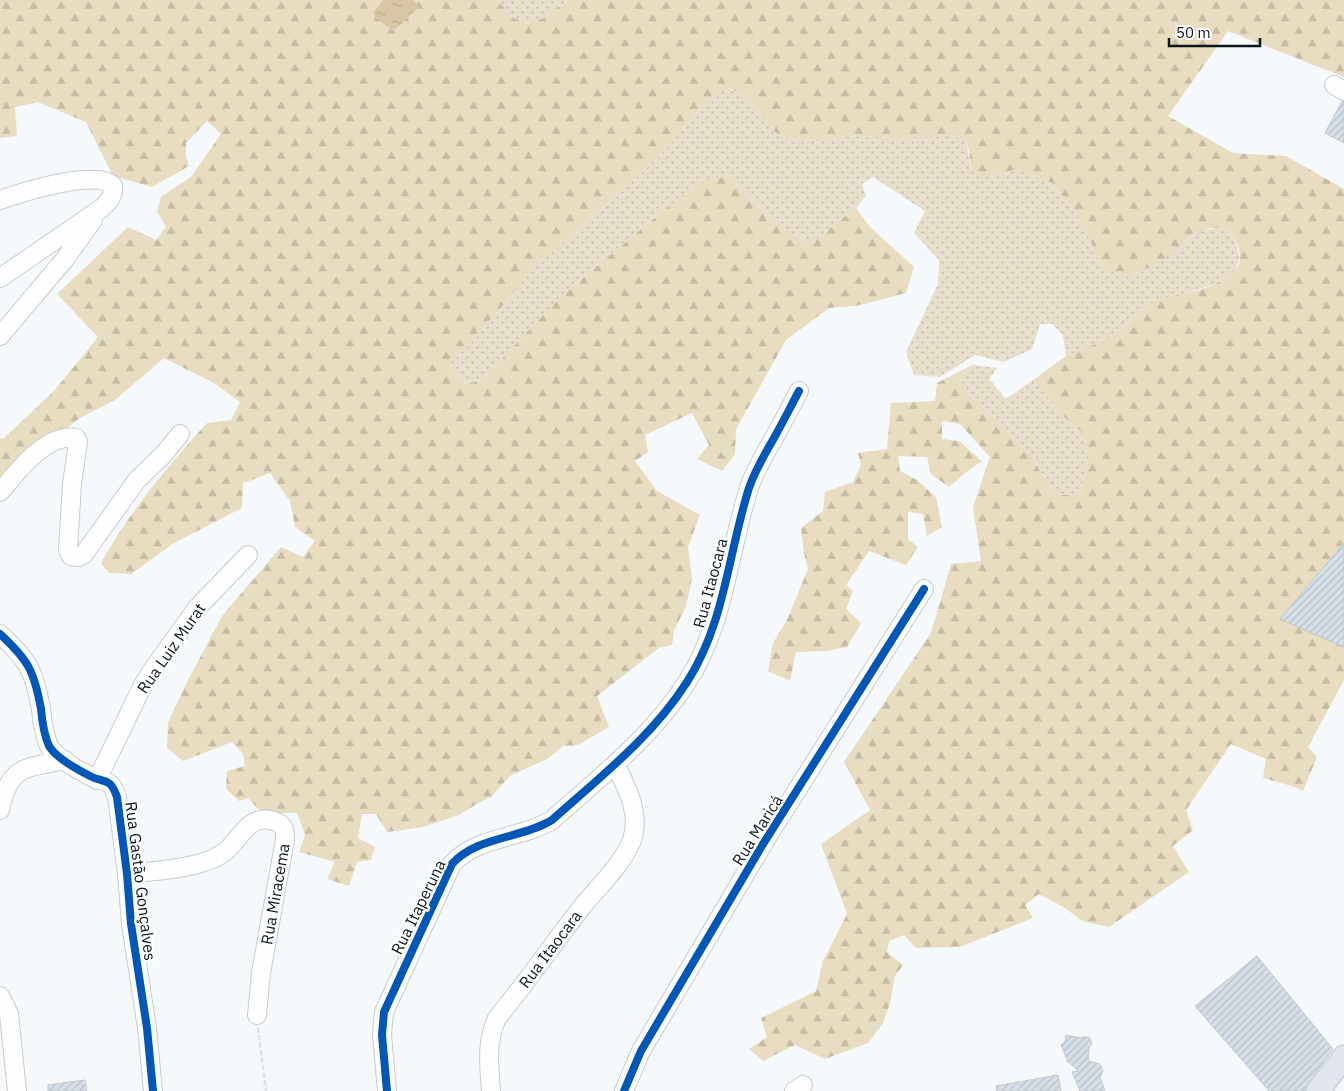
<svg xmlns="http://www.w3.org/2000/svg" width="1344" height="1091" font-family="'IBM Plex Sans',sans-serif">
	<defs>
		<pattern id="grass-dots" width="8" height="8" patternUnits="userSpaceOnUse" patternTransform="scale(1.25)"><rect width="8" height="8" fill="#e7decc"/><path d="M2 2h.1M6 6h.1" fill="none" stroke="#c5beaf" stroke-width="1.8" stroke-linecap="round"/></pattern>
		<pattern id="forest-firs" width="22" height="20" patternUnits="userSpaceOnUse" patternTransform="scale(1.25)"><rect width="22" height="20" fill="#e8dcc1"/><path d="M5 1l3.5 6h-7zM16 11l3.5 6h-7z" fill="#c6bca5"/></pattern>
		<pattern id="water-ripples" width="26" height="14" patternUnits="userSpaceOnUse" patternTransform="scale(1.25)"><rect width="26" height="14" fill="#d7c7a5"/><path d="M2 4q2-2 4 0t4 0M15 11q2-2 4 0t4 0" fill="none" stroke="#b7aa8e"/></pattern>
		<pattern id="building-hatch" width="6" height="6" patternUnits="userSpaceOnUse" patternTransform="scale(1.25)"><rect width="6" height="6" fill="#d7e0e8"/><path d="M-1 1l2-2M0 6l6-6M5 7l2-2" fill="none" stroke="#b7bfc7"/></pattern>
	</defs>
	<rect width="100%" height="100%" fill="#f6f9fb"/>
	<path fill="url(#grass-dots)" d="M497,0H569L543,18L528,24L514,18Z
		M727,88L745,95L761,113L776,133L799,142L859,136L924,140L945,134L966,140L971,170L990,177L1017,169L1052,183L1073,210L1089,236L1095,254L1176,251C1195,232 1201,227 1229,229L1235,241L1240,258L1235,271L1222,281L1147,307L1126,326L1101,342L1066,356L1063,335L1052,324H1040L1032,349L1004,362L975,355L940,377L914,375L906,352L938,284L939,260L914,233L925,211L873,177L862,184L866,196L856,208L810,244C778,227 752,202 727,176L663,211L561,296L481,381L464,384L450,364L498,311L534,268L641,173L672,143L700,106Z
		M972,365L997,368L989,379L1006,399L1033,380L1064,417L1082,432L1089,457L1080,495H1062L1053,492L1031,456L997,420L967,392L959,379Z"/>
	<path fill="url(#forest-firs)" d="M0,0H497L514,18L528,24L543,18L569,0H1344V77L1228,31L1168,116L1233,153L1286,156L1344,189V543L1280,619L1344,647V680L1308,747L1317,757L1303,791L1292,786L1263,778L1266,759L1231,744L1186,810L1193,830L1173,846L1189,872L1109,927L1082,921L1065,908L1039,894L1025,905L1033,918L960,947L916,948L904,935L889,941L887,952L903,965L895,976L890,1003L883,1023L868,1043L825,1059L795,1045L763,1061L749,1049L767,1037L761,1018L816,991L823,961L847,914L821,844L870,810L844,762L931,633L951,564L981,561L973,507L990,457L960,424L942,421V439L959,441L982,461L965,473L949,487L931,474L927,457L898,456L900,471L917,480L936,497L942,527L927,536L923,514L908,512V539L918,547L906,565L869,551L846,585L853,591L846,609L861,623L847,647L827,651L796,652L790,681L768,671L773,643L787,620L808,569L804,553L801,528L823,511L825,492L853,482L861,465L858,453L887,449L891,403L935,401L937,383L972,365L959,379L967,392L997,420L1031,456L1053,492L1062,495H1080L1089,457L1082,432L1064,417L1033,380L1066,356L1101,342L1126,326L1147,307L1156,300C1177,295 1238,286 1240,259C1241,249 1233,237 1229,229L1210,228L1191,236L1176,251L1154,265L1129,275L1110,271L1100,264L1095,254L1089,236L1073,210L1052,183L1017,169L990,177L971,170L969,150L966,140L945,134L924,140L859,136L799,142L776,133L761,113L745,95L728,88L700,106L672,143L641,173L534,268L498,311L450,364L464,384L481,381L561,296L663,211L702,181L727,176C752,202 778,227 810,244L856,208L870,227L914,267L906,293L856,306L829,308L786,340L736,429L735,454L722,471L697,459L709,445L692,413L645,435L648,452L635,461L657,491L700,515L688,547L692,579L686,606L674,631L672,645L659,648L597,696L609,727L578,745L563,746L547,759L510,776L492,796L475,805L459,815L423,827L387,832L376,814H362L358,838L375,847L371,860L357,862L349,886L327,879L335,862L299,852L305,835L297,813H262L248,798L239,801L226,789L227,771L245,766L243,754L232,742L183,761L167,748L168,722L186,684L222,616L281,547L303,557L315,541L295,527L290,501L270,473L243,483L242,508L174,543L131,574L109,573L101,563C130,511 167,467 207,423L231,420L240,402L214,383L164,358L115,400L80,418L18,466L0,491V438L3,439L54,391L98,337L57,294L128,227L156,240L166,227L157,211L161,197L191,177L221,134L207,121L186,143V156L189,166L152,187L113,176L86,122L38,102L15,107L17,136L0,138Z"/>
	<path fill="url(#water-ripples)" d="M383,0H413L419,7L399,26L392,30L376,18L373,13Z"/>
	<path fill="url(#building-hatch)" stroke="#c1c7cd" d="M1342,101L1344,102V143L1325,133Z
		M1344,543V647L1280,619Z
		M1257,956L1333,1049L1308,1083L1305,1091H1269L1195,1006Z
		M1066,1035L1081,1038L1083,1037H1089L1092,1043L1089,1048L1088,1061L1100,1064L1103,1071L1100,1077L1105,1091H1080L1072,1072L1079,1071L1068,1062L1061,1045L1065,1042Z
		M1058,1075L1061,1091H997L996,1086Z
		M85,1080L87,1091H48V1085Z"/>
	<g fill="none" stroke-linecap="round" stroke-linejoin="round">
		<g stroke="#c6ccd1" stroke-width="20">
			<path id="minor" d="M1334,85L1344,91
				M0,200C20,193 97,168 113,186C114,196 109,201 102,208L0,278
				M0,336L65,259L93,220
				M0,492C17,472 46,433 76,438L78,442L72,484L68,550L71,556L79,557L84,554L137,480L164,454L180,434
				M0,634C28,660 34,670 41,709C42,720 44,735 49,746C56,758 80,771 92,777C98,780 105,780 110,784C114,788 115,792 117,797L127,874L131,924L147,1028L153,1091
				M97,780L143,685L153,669L197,608L248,555
				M0,810C9,765 26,768 65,760
				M127,874C152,871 180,870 204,862C211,860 219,856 225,852C240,839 249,813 274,821C284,824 285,830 285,839L261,973L257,1015
				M0,996L9,1014L17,1091
				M387,1091L382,1035L384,1012L452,864C477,836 521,839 552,820C600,777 652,737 687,682C725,623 728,554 749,488C755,470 765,454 774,438C783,422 791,406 799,391
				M491,1091C489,1064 486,1043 497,1018C527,982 553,944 581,908C597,888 623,864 632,840C641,813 627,788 615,764
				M624,1091L641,1051L763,844L924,589
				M794,1091L803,1085"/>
		</g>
		<g stroke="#d0d3d5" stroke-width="25">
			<path id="major" d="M1318,1091L1344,1057"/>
		</g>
		<path stroke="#dfe0e1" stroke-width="2.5" stroke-dasharray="5 2.5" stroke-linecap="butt" d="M258,1028L266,1091"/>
		<use href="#minor" stroke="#fefefe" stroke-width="18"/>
		<use href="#major" stroke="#e0e6ec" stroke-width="22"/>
		<g stroke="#fff" stroke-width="11">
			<path id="cycleway" d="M0,634C28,660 34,670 41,709C42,720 44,735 49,746C56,758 80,771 92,777C98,780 105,780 110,784C114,788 115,792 117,797L127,874L131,924L147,1028L153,1091
				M387,1091L382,1035L384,1012L452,864C477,836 521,839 552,820C600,777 652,737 687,682C725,623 728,554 749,488C755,470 765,454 774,438C783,422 791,406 799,391
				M624,1091L641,1051L763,844L924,589"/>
		</g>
		<use href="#cycleway" stroke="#0057b8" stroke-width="8"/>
	</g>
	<g text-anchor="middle" stroke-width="5" stroke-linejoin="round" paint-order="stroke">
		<g font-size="16" fill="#0c161f" stroke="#fff">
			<text transform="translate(710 583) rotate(-75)" y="6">Rua Itaocara</text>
			<text transform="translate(171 648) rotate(-55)" y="6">Rua Luiz Murat</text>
			<text transform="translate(757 830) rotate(-58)" y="6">Rua Maricá</text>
			<text transform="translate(141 881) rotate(83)" y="6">Rua Gastão Gonçalves</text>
			<text transform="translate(275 894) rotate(-80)" y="6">Rua Miracema</text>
			<text transform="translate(418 907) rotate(-64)" y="6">Rua Itaperuna</text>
			<text transform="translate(550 949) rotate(-53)" y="6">Rua Itaocara</text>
		</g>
	</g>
	<path d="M1169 38v8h91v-8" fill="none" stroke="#0c161f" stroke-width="2.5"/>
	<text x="1176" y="38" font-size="15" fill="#0c161f" stroke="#ffffff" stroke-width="4" paint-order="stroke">50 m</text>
</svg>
